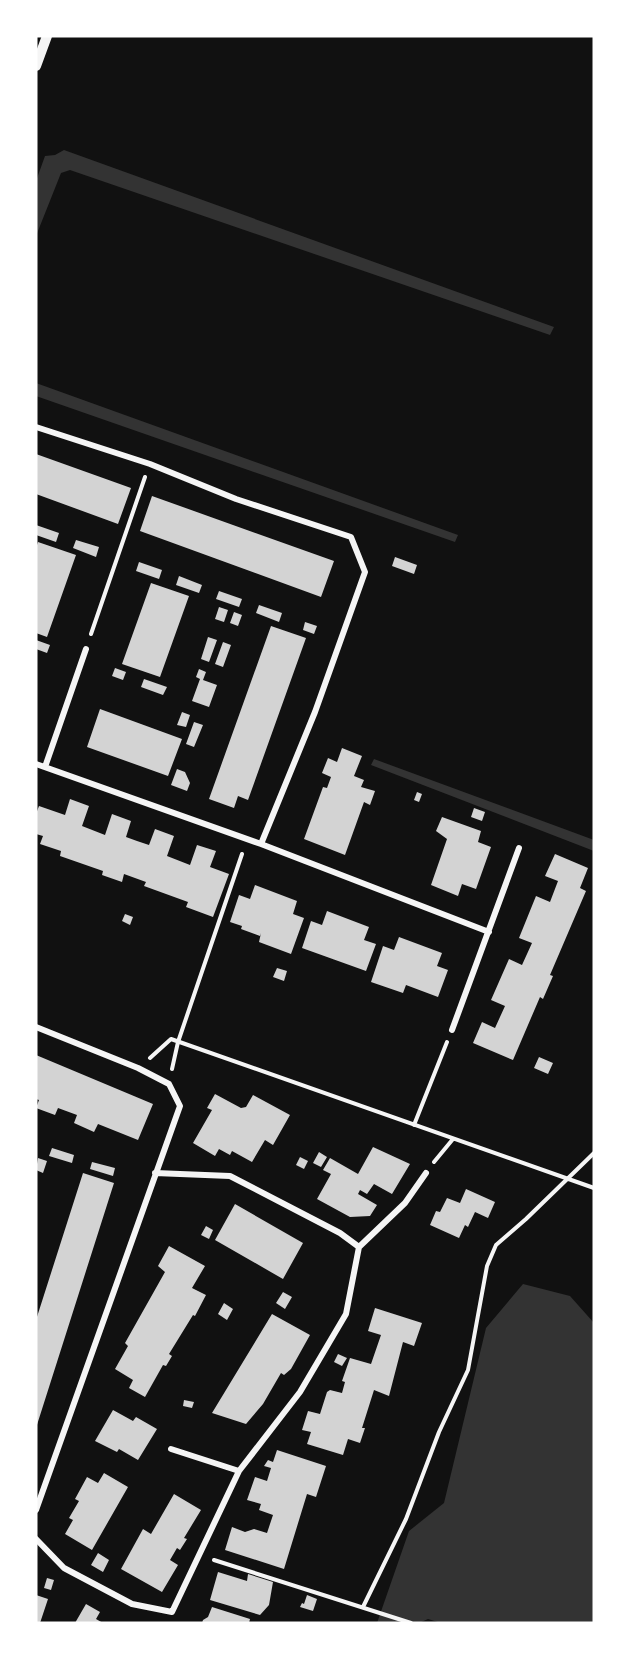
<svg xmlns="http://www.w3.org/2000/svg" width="630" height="1659" font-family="'Varela Round',sans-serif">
	<rect width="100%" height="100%" fill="#111"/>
	<path fill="#333" d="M64,150L554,327L550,335L70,170L61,173L36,236V181L45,156L55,155Z
		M36,383L458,535L455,542L36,396Z
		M374,759L594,840V851L371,765Z
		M523,1284L570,1296L594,1323V1623H441L428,1619L419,1623H377L409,1531L444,1503L486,1328Z"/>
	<path fill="#d3d3d3" d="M36,454L131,488L118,524L36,494Z
		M152,496L334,561L321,597L140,531Z
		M36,525L59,533L56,542L36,535Z
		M76,540L99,547L96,557L73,548Z
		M38,542L76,555L47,637L36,633V548Z
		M395,557L417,565L414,574L392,566Z
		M139,562L162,570L159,579L136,571Z
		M179,576L202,585L199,593L176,585Z
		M151,583L189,596L160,677L122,664Z
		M219,591L242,599L239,607L216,599Z
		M259,605L282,613L279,622L256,613Z
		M219,607L228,610L224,622L215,619Z
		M234,612L242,615L238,626L230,623Z
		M305,622L317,626L314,634L303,630Z
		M271,626L306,638L248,800L238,796L234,808L209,799Z
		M208,637L217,640L209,662L201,659Z
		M36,640L50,645L47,653L36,649Z
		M223,642L231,645L223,667L215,664Z
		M115,668L126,672L123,680L112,676Z
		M199,669L206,672L203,680L217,685L209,707L192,701L200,679L196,677Z
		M144,679L167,687L163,695L141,687Z
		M100,709L182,739L168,776L87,747Z
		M182,712L190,715L186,727L177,725Z
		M194,722L203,725L194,747L186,744Z
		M342,748L362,756L354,776L364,780L361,787L375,791L370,805L364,802L345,855L304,839L323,787L327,788L331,777L322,773L328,758L337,762Z
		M177,769L185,772L190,783L187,791L171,785Z
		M417,792L422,794L419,802L414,800Z
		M70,799L89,806L82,826L105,835L112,814L131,821L126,837L137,841L149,845L155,829L174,836L167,856L190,865L197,845L216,851L210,867L229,874L213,917L186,907L188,902L144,886L146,882L124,874L122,882L102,875L103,871L60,856L61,851L40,844L43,836L36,834V814L39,806L65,815Z
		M474,808L485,812L482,821L471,817Z
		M442,817L481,831L478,842L491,847L476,889L462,884L458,896L431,885L447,839L436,831Z
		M555,854L588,868L580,888L586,891L550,975L553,976L543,999L540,997L513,1060L473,1043L482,1022L495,1028L505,1006L491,1000L509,959L522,965L532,943L519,938L536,896L550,902L558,881L545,876Z
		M255,885L297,901L293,914L304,918L291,954L259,942L261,933L260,936L241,929L242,926L230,922L239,895L250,899Z
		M327,911L369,927L364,940L376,944L366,971L302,948L311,921L322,925Z
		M125,914L133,917L130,925L122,921Z
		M399,937L442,953L437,966L448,970L438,997L406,985L403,993L371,982L383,946L394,950Z
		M277,968L287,971L284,981L273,977Z
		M36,1055L153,1104L138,1140L98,1124L94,1132L74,1123L77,1115L58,1108L55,1115L36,1108L39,1100L36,1099Z
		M539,1057L553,1063L548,1074L534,1068Z
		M215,1094L241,1108L246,1107L253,1095L290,1115L273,1145L265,1140L252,1162L232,1151L230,1155L219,1149L215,1156L193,1143L212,1110L207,1108Z
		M373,1147L410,1164L392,1194L374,1184L367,1194L360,1190L358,1194L377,1205L370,1216L350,1217L317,1199L331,1174L323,1170L330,1158L358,1174Z
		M52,1148L74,1155L72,1163L49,1156Z
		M319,1152L327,1157L321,1167L313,1163Z
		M300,1157L308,1161L304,1169L296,1165Z
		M38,1158L47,1161L43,1173L36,1170Z
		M92,1162L115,1168L113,1176L90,1169Z
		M83,1173L114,1183L36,1428V1320Z
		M466,1189L495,1202L488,1218L475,1212L468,1227L465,1225L459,1238L430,1225L436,1211L440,1212L447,1198L460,1203Z
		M235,1204L303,1243L283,1279L215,1240Z
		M206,1226L213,1230L209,1239L201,1235Z
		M169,1246L205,1266L192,1288L206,1295L195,1316L193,1315L169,1354L172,1356L166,1366L163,1365L145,1397L129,1388L133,1380L115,1369L128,1346L125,1343L165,1272L158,1266Z
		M283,1292L292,1297L285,1309L276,1303Z
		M224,1303L233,1309L227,1320L218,1314Z
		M375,1308L422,1323L414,1346L403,1342L389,1396L374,1390L362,1428H365L360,1443L348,1439L343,1455L307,1444L311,1432L302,1430L308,1411L320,1414L327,1392L330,1390L342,1393L345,1382L342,1381L350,1358L371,1364L381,1335L368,1331Z
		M272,1314L310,1335L291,1369L284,1375L281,1373L263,1404L246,1424L212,1413Z
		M338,1354L347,1358L342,1366L334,1362Z
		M184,1400L194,1402L192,1408L183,1406Z
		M113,1410L133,1421L136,1417L157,1429L138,1460L119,1449L117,1452L95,1441Z
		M277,1450L326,1466L316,1497L307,1494L284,1569L225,1550L232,1527L245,1532L254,1529L267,1533L273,1515L259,1510L261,1504L247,1500L255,1477L267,1481L271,1468L264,1466L268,1460L273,1462Z
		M104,1473L128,1487L92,1550L65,1534L73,1520L69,1518L79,1501L75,1499L87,1477L98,1483Z
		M174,1494L201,1510L184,1538L187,1539L180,1550L177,1548L170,1560L178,1565L162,1592L121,1569L143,1529L151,1534Z
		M98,1553L109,1560L103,1572L91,1565Z
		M218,1572L247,1581L248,1574L273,1582L269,1605L260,1615L210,1600Z
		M47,1578L54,1580L51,1590L44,1588Z
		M36,1595L48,1599L40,1623H36Z
		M307,1595L317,1599L313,1611L300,1607L302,1603L304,1604Z
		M86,1604L100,1612L96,1619L103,1623H75Z
		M212,1607L250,1619L249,1623H202L203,1620L208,1617Z"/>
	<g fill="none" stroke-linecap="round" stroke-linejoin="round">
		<path stroke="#f5f5f5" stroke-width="4" d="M91,634L145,477
			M150,1058L171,1039L594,1188
			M172,1069L178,1042L242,854
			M414,1125L447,1042
			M434,1162L453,1139
			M214,1560L411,1623
			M363,1607L406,1519L439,1432L468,1370L487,1266L496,1245L526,1219L594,1153"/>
		<path stroke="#f5f5f5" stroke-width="6" d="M36,427L150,464L236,499L351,537L365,572L315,712L261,844
			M36,764L261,844L489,932
			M45,767L86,649
			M36,1027L138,1068L169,1084L180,1106L36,1510
			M452,1030L519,848
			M155,1173L230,1176L340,1233L359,1247
			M359,1247L405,1203L426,1173
			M171,1449L239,1471
			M36,1539L64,1568L132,1604L172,1612L239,1471L300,1392L346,1314L359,1247"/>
		<path stroke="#f5f5f5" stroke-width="10" d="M36,66L47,36"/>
	</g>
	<rect width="630" height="1659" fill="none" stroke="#ffffff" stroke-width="75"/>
</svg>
